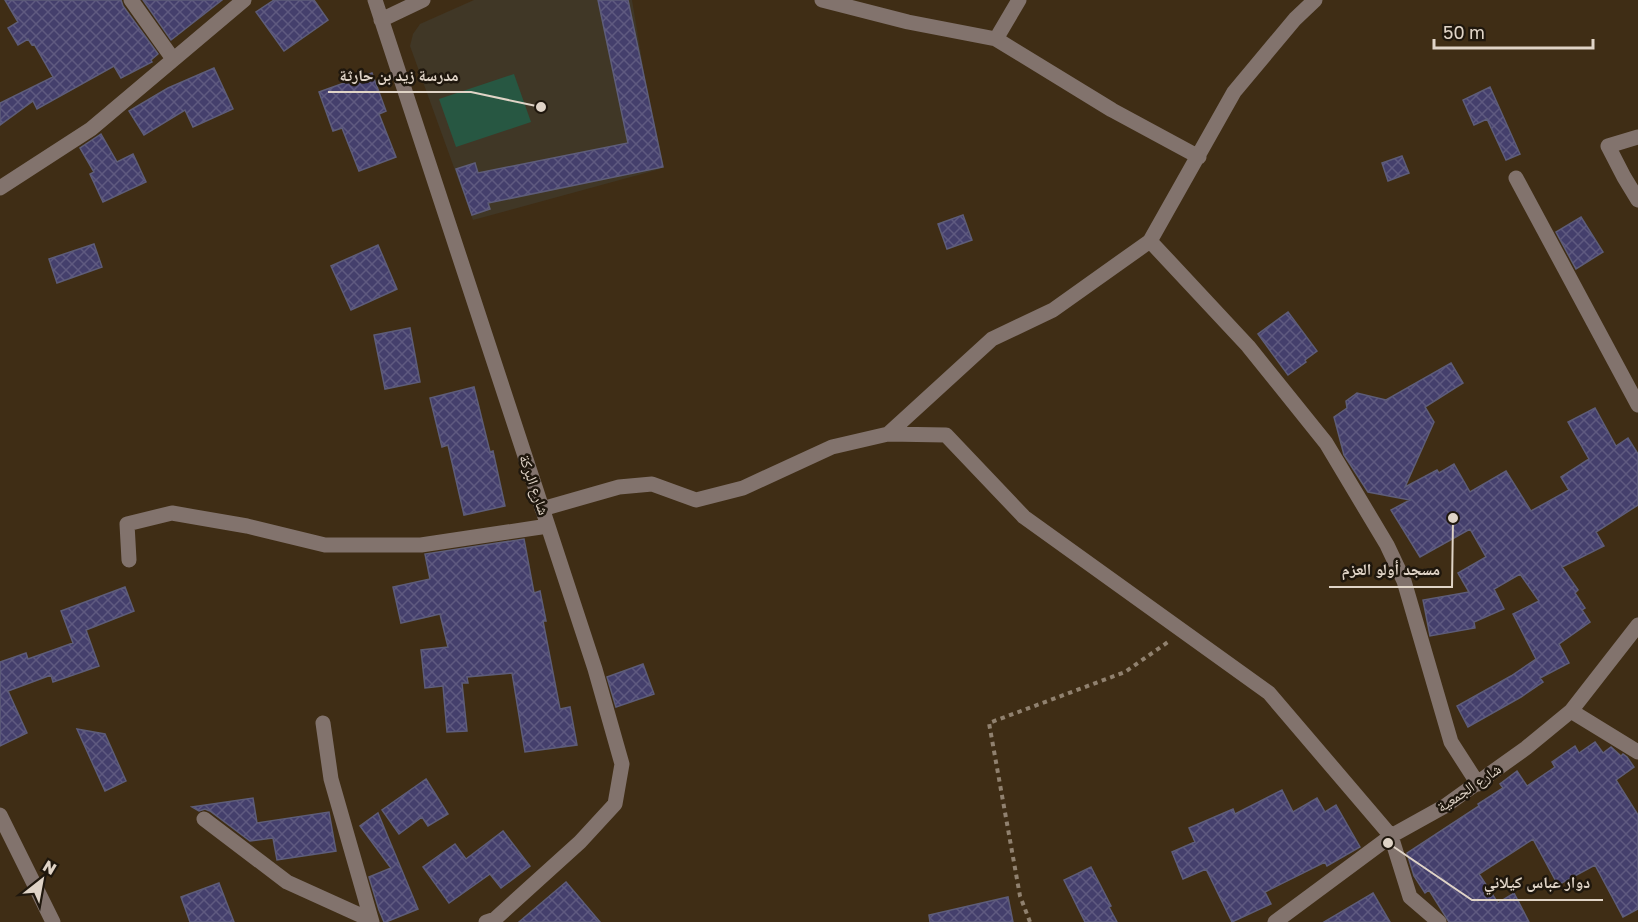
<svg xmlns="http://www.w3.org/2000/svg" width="1638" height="922" font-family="'Golos Text','Noto Naskh Arabic',sans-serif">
	<defs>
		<pattern id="building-cross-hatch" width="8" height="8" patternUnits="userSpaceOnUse" patternTransform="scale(1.5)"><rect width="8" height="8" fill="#443f6c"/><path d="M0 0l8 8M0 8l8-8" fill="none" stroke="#5f5a80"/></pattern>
	</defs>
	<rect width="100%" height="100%" fill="#3f2d15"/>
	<path fill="#403726" d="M474,0H632L660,169L473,220L410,46L413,34L420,24Z"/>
	<path fill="#275742" d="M514,74L531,122L456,147L439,99Z"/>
	<path fill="url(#building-cross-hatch)" stroke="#5e5d79" stroke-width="1.5" d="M5,0H121L123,6L158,54L151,60L152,62L121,78L114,66L37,109L33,101L0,125V103L53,77L34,44L32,45L28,39L18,45L8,28L18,22Z
		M143,0H222L171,40Z
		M274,0H314L328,20L284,51L256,12Z
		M598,0H628L663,167L488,203L490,209L472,215L456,169L475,163L478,173L628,143Z
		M214,68L233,109L193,127L185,110L144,135L129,111L168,88Z
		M372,73L386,111L379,114L396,157L359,171L342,128L333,131L319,92Z
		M1490,87L1520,154L1506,160L1487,119L1474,125L1463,100Z
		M101,134L117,162L133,154L146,182L103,202L90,174L94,172L80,148Z
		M1402,156L1409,173L1388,181L1382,163Z
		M963,215L972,240L947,249L938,224Z
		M1581,217L1603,252L1576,269L1556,232Z
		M94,244L102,267L57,283L49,259Z
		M378,245L397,289L351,310L331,266Z
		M1288,312L1317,351L1305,360L1306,362L1288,375L1258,334Z
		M410,328L420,382L385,389L374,335Z
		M1451,363L1463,383L1425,407L1434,422L1405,487L1437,470L1439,473L1454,464L1470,492L1506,471L1531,511L1569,490L1561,477L1589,459L1568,422L1595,408L1616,446L1628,438L1638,454V505L1596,532L1604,546L1562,567L1578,590L1575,593L1585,608L1582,610L1590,622L1559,644L1569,663L1540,678L1543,682L1521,697L1468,727L1457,706L1511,676L1536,659L1513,614L1539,601L1520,574L1494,589L1504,609L1474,622L1475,628L1430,636L1423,600L1469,592L1458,573L1486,557L1470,529L1420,557L1391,510L1410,500L1368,492L1344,455L1334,417L1347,408L1346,401L1357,393L1386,400Z
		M474,387L490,452L493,451L505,506L464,515L448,445L442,447L430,398Z
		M524,539L534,593L540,591L546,621H543L560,709L570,707L577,745L525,752L512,673L467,677L468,683H462L467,731L447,732L443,686L425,688L421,650L448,647L440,614L401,623L393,587L430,579L425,554Z
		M125,587L134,611L86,630L99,666L53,682L51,675L8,691L27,733L0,746V662L26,653L28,659L73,643L61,611Z
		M643,664L654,694L616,707L607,677Z
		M77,729L105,734L126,781L105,791Z
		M1595,742L1603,753L1611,747L1621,756L1623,754L1627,757L1634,767L1616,780L1638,815V909L1623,917L1595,865L1558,885L1533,839L1479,874L1498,903L1514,893L1529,922H1449L1429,890L1425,893L1414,876L1407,853L1479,806L1478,804L1503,788L1500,784L1517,771L1527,786L1555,767L1552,762L1575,746L1579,753Z
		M426,779L448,814L428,826L422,817L399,834L382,810Z
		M1282,790L1293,812L1317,798L1325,812L1336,805L1360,847L1327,866L1325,862L1265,892L1271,904L1232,922L1206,869L1183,879L1172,852L1195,842L1189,828L1233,809L1235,814Z
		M253,798L257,823L329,812L336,851L277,860L273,838L250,841L210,811L205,809L199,811L192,807Z
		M378,813L418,909L386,922H384L379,910L369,877L391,868L360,826Z
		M503,831L530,866L501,888L490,874L449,903L423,867L455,844L466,859Z
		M1091,867L1111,906L1109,907L1117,922H1085L1064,880Z
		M566,882L600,922H519Z
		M219,883L234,922H190L181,897Z
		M1373,893L1390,922H1324Z
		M1008,897L1013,922H930L929,915Z"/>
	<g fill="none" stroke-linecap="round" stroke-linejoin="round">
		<path stroke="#90816f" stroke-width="4" stroke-dasharray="4.5 4.5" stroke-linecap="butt" d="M1030,922L1020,896L989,723L1125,672L1168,642"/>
		<path stroke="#82736d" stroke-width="15" d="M131,0L173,59
			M375,0L595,669L622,764L615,804L580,842L495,919L486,922
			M822,0L908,22L996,39L1112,110L1199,157
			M381,20L423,0
			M996,39L1019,0
			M1638,137L1608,146L1624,177L1638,200
			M1516,178L1638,405
			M0,188L91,129L244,0
			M1150,241L1248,346L1326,443L1387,545L1404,581L1451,742L1478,784
			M888,434L992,339L1053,310L1150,241L1234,92L1295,19L1315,0
			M542,509L619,487L652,484L696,500L743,488L832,447L888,434L946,435L1024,517L1269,693L1391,836L1410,897L1439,922
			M129,560L127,524L172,513L247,526L325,545H421L548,526
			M1571,711L1638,752
			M323,723L331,779L372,922
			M0,815L53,922
			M204,819L287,882L371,920
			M1275,922L1391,836L1445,806L1526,748L1571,711L1638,625"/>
	</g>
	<g text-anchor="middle" stroke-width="5" stroke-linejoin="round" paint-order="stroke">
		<g font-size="15" fill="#e0d4c7" stroke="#1f170d">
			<text transform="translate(534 485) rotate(71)" y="5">شارع البركة</text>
			<text transform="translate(1469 788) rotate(-34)" y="5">شارع الجمعية</text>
		</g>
	</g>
	<path fill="none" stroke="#e0d4c7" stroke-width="2" d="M541 107L471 92H328M1453 518L1452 587H1329M1388 843L1472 900H1603"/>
	<g fill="#e0d4c7" stroke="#1f170d" stroke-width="2">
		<circle cx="541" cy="107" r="6"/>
		<circle cx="1453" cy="518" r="6"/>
		<circle cx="1388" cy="843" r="6"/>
	</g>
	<g font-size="16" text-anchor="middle" font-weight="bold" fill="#e0d4c7" stroke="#1f170d" stroke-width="5" stroke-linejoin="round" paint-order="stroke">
		<text x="399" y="81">مدرسة زيد بن حارثة</text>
		<text x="1391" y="575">مسجد أولو العزم</text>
		<text x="1537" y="888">دوار عباس كيلاني</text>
	</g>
	<g transform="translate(42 880) rotate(31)" stroke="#1f170d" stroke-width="4.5" paint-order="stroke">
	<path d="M0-4.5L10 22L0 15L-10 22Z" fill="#e0d4c7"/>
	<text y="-9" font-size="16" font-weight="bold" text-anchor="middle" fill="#e0d4c7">N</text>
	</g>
	<path d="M1434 39v9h159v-9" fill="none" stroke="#e0d4c7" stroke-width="3"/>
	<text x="1443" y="39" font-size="18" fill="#e0d4c7" stroke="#1f170d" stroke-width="4.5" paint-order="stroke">50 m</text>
</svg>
